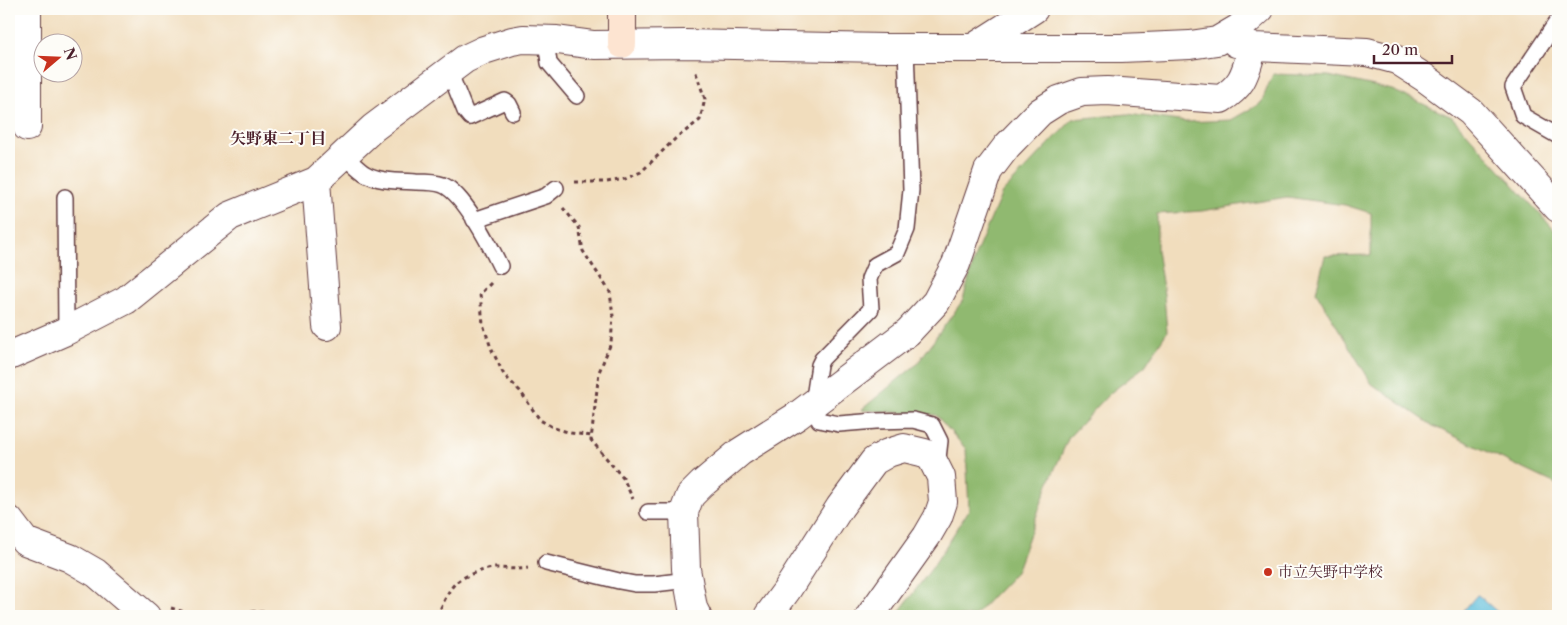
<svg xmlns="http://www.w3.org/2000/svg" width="1567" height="625" font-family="'Libre Caslon Text','Noto Serif JP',serif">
	<rect width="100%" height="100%" fill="#fdfcf7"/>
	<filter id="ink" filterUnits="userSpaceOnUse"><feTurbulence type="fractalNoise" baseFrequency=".02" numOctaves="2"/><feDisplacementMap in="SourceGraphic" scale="10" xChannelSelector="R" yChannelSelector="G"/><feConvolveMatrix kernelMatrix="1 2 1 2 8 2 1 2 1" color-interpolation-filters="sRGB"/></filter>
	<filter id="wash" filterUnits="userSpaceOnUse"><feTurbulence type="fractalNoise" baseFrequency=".0096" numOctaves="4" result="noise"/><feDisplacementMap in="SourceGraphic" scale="20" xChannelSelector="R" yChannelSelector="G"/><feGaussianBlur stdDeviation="1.12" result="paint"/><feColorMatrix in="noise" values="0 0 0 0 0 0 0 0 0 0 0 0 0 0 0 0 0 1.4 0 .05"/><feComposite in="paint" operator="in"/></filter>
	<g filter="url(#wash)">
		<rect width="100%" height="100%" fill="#f1ddbd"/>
		<path fill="#90b96f" stroke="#6d6c4d" d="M1273,74L1329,76L1392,90L1452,117L1558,234V485L1433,426L1372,384L1316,292L1325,256L1371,255V213L1345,205L1287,197L1202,211L1157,214V250L1164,295L1167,332L1145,366L1109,394L1069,437L1049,482L1016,572L974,616H896L932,568L969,510L966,449L936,415L861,410L917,364L963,300L976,253L1002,193L1073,119L1128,114L1186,122L1231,120L1261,103Z
			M1558,565V616H1556L1555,570Z"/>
		<path fill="#5cbddb" stroke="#536e83" d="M1477,595H1478L1502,616H1459Z"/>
	</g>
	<g filter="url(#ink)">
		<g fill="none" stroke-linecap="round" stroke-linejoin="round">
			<g stroke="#633c41" stroke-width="18">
				<path id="lane" d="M1558,20L1513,87L1523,116L1558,136
					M546,40L549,63L577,96
					M906,48L911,190L907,229L897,253L875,265L869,279L871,309L822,359L819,365L813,404L819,420L839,424L876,421L913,420L932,425L940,441L937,467
					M449,71L465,111L470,117L505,101L509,104L513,112
					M344,155C350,161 357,168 364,173C379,182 399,181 416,182C424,182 435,182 443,185C464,194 490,245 500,266
					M65,197L66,331
					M474,220L546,196L556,188
					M648,512H684
					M546,563L619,581L635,584H654L688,580"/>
			</g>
			<g stroke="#633c41" stroke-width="30">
				<path id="street" d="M1236,43L1253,47L1367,52L1397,60L1425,78L1471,112L1558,208
					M973,48L1034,9
					M27,127V9
					M316,181L327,326
					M9,356L66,331L126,300L230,216L316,181L373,128L465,59L484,50L512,41L523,39L557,40L594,45L685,44L885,48H1121L1190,45L1217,41L1239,28L1260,9
					M9,520L25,541L70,558L96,573L146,616
					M697,616L693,608L686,569L684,512L690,496L702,484L740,452L797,416L908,332L936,302L956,264L988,171L1007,146L1040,112L1059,100L1082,92L1107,91L1221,99C1245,84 1245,72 1253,47
					M768,616L787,590L840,507L874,461L888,453L904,448L925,453L932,459L941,477L943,502L938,517L927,536L870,616"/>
			</g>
			<g stroke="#633c41" stroke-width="30">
				<path id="secondary" d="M622,44V9"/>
			</g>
			<path stroke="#633c41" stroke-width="3" stroke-dasharray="4 4" stroke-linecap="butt" d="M575,182H607L625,179L641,172L675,139L700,120L705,99L695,70
				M563,208L579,227L583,251L610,292L613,316L611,343L599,372L591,440L623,478L633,499
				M491,283L480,294L483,324L491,348L504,375L520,391L540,420L554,428L571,433L592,436
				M171,608L197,616
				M228,616C247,610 263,610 281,616
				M437,616C449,592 449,581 477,572C484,570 490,568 497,568C508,568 517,570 528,568"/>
			<use href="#lane" stroke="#fff" stroke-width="15"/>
			<use href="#street" stroke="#fff" stroke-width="28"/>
			<use href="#secondary" stroke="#fde4d1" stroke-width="28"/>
		</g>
	</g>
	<circle fill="#c8321e" stroke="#fdfcf7" stroke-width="2" cx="1268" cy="572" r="5"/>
	<g text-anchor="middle" stroke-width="4" stroke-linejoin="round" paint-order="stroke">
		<g font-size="15" fill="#4a1f2b" stroke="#fdfcf7" text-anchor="start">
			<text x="1278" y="577">市立矢野中学校</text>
		</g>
		<g font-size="16" font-weight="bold" fill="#4a1f2b" stroke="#fdfcf7">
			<text x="278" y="144">矢野東二丁目</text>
		</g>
	</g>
	<rect width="1567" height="625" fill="none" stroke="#fdfcf7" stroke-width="30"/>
	<g transform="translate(58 58) rotate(71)"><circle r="24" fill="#fdfcf7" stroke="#b5a4a5"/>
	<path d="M0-4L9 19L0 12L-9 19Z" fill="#c8321e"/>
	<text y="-8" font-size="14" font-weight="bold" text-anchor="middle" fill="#4a1f2b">N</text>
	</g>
	<path d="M1374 55v8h78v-8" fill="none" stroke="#4a1f2b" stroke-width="2.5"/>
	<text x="1382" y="55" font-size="15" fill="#4a1f2b" stroke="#fdfcf7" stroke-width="4" paint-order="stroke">20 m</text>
</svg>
